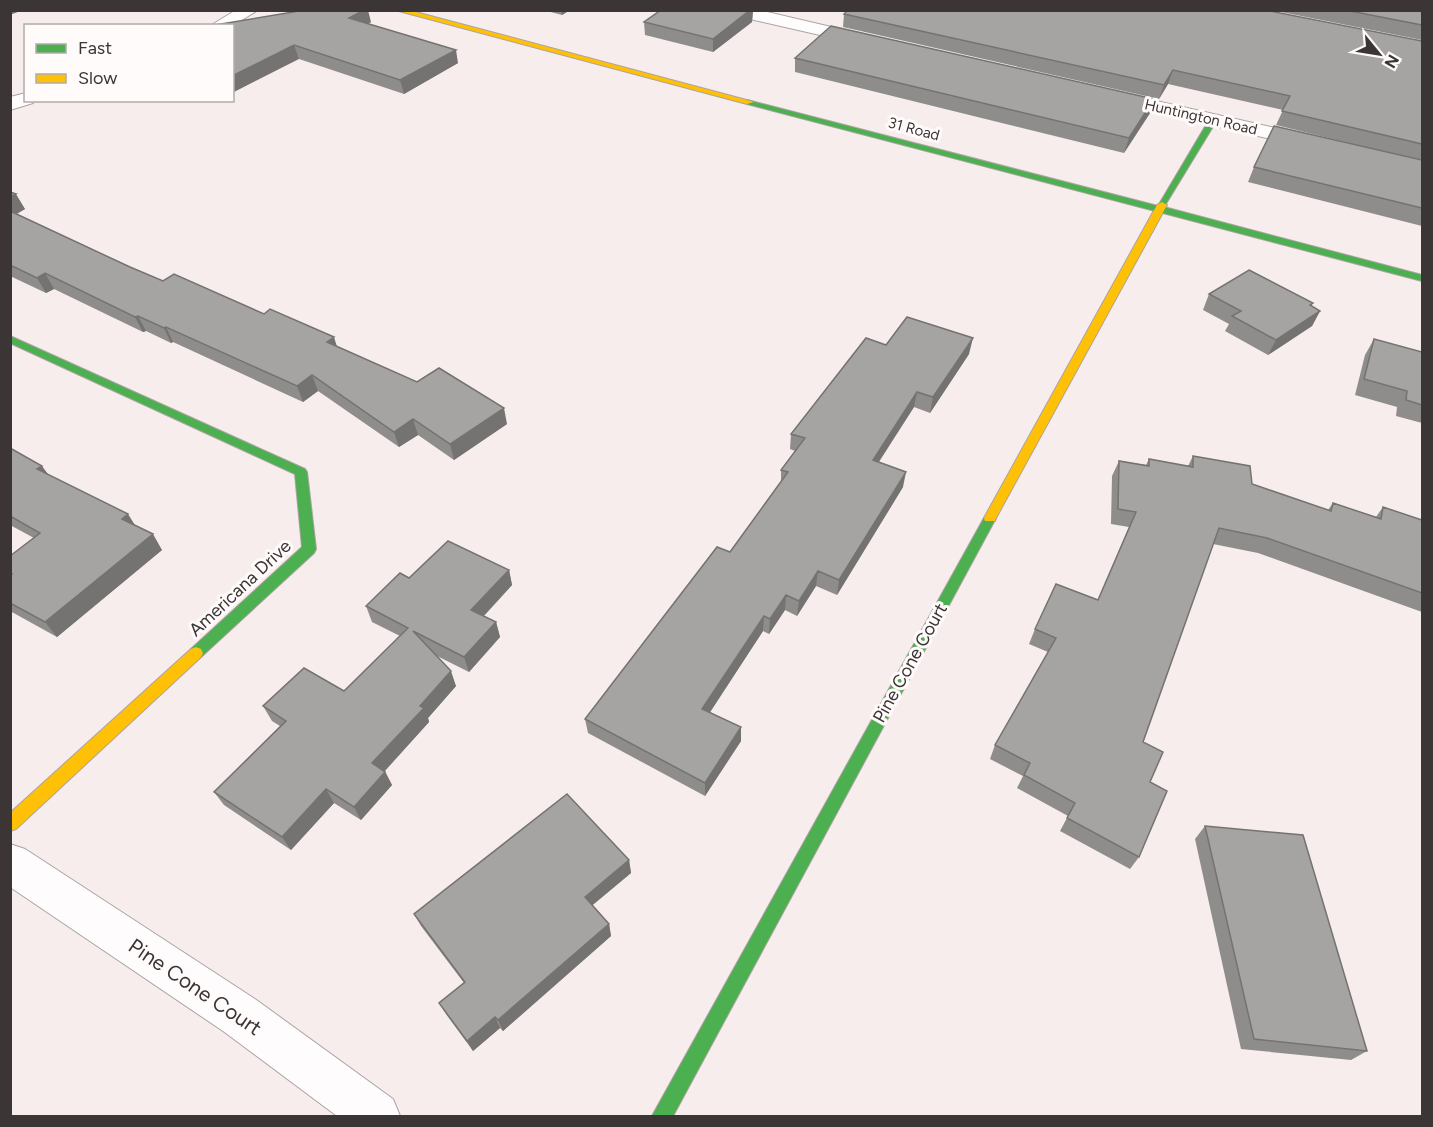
<svg xmlns="http://www.w3.org/2000/svg" width="1433" height="1127" font-family="Figtree,sans-serif">
	<rect width="100%" height="100%" fill="#f8eded"/>
	<g fill="none" stroke-linecap="round" stroke-linejoin="round">
		<g stroke="#aca3a3" stroke-width="2">
			<path id="street" d="M236,10H258L232,26H210Z
				M726,10H759L874,37L877,41L874,45L868,46L728,14Z
				M1108,90L1315,137L1322,139L1326,143L1322,147L1315,149L1101,100L1098,96L1101,92Z
				M26,93V100H35L33,103L10,110V97Z
				M10,844L25,849L255,999L393,1099L400,1116H337L223,1031L10,887Z"/>
		</g>
		<g stroke="#aca3a3" stroke-width="2">
			<path id="fast" d="M747,100L1158,206L1209,120L1216,118L1217,120L1164,207L1422,275V281L747,104Z
				M10,336L305,469L307,472L316,549L314,553L201,657L196,659L191,657L189,653L191,649L302,547L295,474L10,343Z
				M990,513L996,518L673,1116H652L984,518Z"/>
		</g>
		<g stroke="#aca3a3" stroke-width="2">
			<path id="slow" d="M395,10H408L754,102L747,104Z
				M1162,202L1167,205L996,518L995,521H985L984,518L1157,205Z
				M196,647L201,649L203,653L201,657L16,829L10,831V813L191,649Z"/>
		</g>
		<use href="#street" fill="#fefcfc" fill-rule="evenodd"/>
		<use href="#fast" fill="#4caf50" fill-rule="evenodd"/>
		<use href="#slow" fill="#ffc107" fill-rule="evenodd"/>
	</g>
	<path fill="#8f8d8c" d="M543,10H570L562,15Z
		M661,10H753L752,22L713,52L645,35L644,22Z
		M1271,10H1422V40Z
		M844,14L1422,40V226L1248,182L1254,167L1373,149L1276,125L1283,110L1168,84L1159,99L843,27Z
		M371,22L368,24L458,63L404,94L299,59L232,26Z
		M795,58L1150,113L1124,153L795,72Z
		M10,192L25,209L17,214L130,267L163,281L338,347L507,424L454,460L418,435L399,447L318,391L303,402L173,342L171,343L146,331L143,332L54,289L46,293L10,276Z
		M1209,294L1313,303L1311,306L1320,311L1312,326L1268,355L1225,331L1229,324L1203,310Z
		M1374,339L1422,352V423L1396,416L1397,407L1355,395L1365,355Z
		M886,345L969,354L930,413L914,407L879,462L903,487L837,595L816,586L797,616L785,610L769,634L763,631L710,712L741,727V741L705,796L588,733L585,719L730,552L781,483V470L795,451L790,449L791,434Z
		M10,448L48,475L136,526L162,550L57,637L10,611V556L34,538L10,525Z
		M1193,456L1252,484L1328,510L1333,503L1376,517L1383,507L1422,520V612L1258,553L1213,544L1143,742L1150,782L1139,857L1130,869L1060,831L1068,816L1017,788L1023,776L990,759L995,745L1048,652L1029,644L1035,629L1098,600L1129,527L1111,524L1112,476L1119,461L1146,465L1149,459L1188,466Z
		M509,570L512,585L484,616L496,622L500,637L469,672L435,655L456,686L428,718L429,722L385,771L392,785L361,820L334,803L291,850L224,805L214,792L280,726L272,721L263,706L344,691L400,636L372,622L366,606L409,578Z
		M1205,826L1367,1051L1351,1060L1241,1049L1195,839Z
		M629,860L631,873L592,905L609,924L611,936L503,1031L500,1028L473,1051L446,1014L439,1003L464,983L421,926L414,914Z"/>
	<path fill="#747372" d="M10,10H23L10,15Z
		M364,10H368L371,22L353,31L349,18Z
		M561,10H570L562,15Z
		M750,10H753L752,22L713,52V39Z
		M294,45L299,59L232,93V76Z
		M456,50L458,63L404,94L400,80Z
		M1173,70L1168,84L1159,99L1164,85Z
		M1154,99L1150,113L1124,153L1129,138Z
		M16,194L25,209L10,217V197Z
		M45,273L54,289L46,293L37,278Z
		M1320,311L1312,326L1268,355L1276,340Z
		M138,316L146,331L143,332L135,317Z
		M166,327L173,342L171,343L164,328Z
		M334,337L339,353L327,342Z
		M973,338L969,354L930,413L933,397Z
		M312,375L318,391L303,402L297,386Z
		M917,392L914,407L870,475L873,460Z
		M504,408L507,424L454,460L450,444Z
		M413,419L418,435L399,447L394,432Z
		M42,466L53,481L37,469Z
		M906,472L903,487L837,595L839,580Z
		M128,514L138,530L122,519Z
		M153,534L162,550L57,637L45,622Z
		M509,570L512,585L475,625L471,610Z
		M818,571L816,586L797,616L799,601Z
		M786,595L785,610L769,634L770,619Z
		M764,616L763,631L703,723L702,709Z
		M496,622L500,637L469,672L464,657Z
		M451,671L456,686L428,718L429,722L379,777L372,763L420,706Z
		M741,727V741L705,796V783Z
		M385,772L392,785L361,820L354,807Z
		M326,789L334,803L291,850L282,837Z
		M629,860L631,873L588,909L585,897Z
		M609,924L611,936L503,1031L498,1020Z
		M495,1017L500,1028L473,1051L467,1041Z"/>
	<path fill="#a6a4a3" stroke="#747372" stroke-width="1.5" d="M305,10H364L349,18L456,50L400,80L294,45L232,76V26H209Z
		M661,10H750L713,39L644,22Z
		M848,10H1265L1422,41V144L1282,111L1290,96L1173,70L1164,85L844,14Z
		M1345,10H1422V25Z
		M831,26L1154,99L1129,138L795,58Z
		M1274,126L1422,160V208L1254,167Z
		M10,192L16,194L10,197Z
		M10,211L130,267L163,281L174,274L264,314L270,309L334,337L327,342L417,382L439,368L504,408L450,444L413,419L394,432L312,375L297,386L166,327L164,328L138,316L135,317L45,273L37,278L10,265Z
		M1249,270L1313,303L1310,305L1320,311L1276,340L1232,316L1241,311L1209,294Z
		M907,317L973,338L933,397L917,392L873,460L906,472L839,580L818,571L799,601L786,595L770,619L764,616L702,709L741,727L705,783L585,719L717,547L730,552L788,472L781,470L805,438L791,434L866,338L886,345Z
		M1374,339L1422,352V405L1406,400L1407,391L1364,379Z
		M10,448L42,466L37,469L128,514L122,519L153,534L45,622L10,603V575L12,574L10,573V556L40,533L10,516Z
		M1193,456L1250,466L1252,484L1331,511L1333,503L1381,519L1383,507L1422,520V593L1267,538L1219,528L1143,742L1163,752L1150,782L1167,791L1139,857L1067,818L1075,803L1024,775L1030,763L995,745L1056,638L1035,629L1056,584L1098,600L1136,512L1118,509L1119,461L1149,466V459L1193,467Z
		M448,541L509,570L471,610L496,622L464,657L413,631L451,671L420,706L424,708L372,763L385,772L354,807L326,789L282,837L214,792L286,721L263,706L304,668L344,691L408,628L366,606L400,573L409,578Z
		M567,794L629,860L585,897L609,924L498,1020L495,1017L467,1041L439,1003L465,982L414,914Z
		M1205,826L1303,835L1367,1051L1254,1039Z"/>
	<g text-anchor="middle" stroke-width="6" stroke-linejoin="round" paint-order="stroke">
		<g font-size="15" fill="#3c3535" stroke="#fefbfa">
			<text transform="translate(1201 117) rotate(13)" y="5">Huntington Road</text>
			<text transform="translate(914 129) rotate(15)" y="5">31 Road</text>
		</g>
		<g font-size="18" fill="#3c3535" stroke="#fefbfa">
			<text transform="translate(240 588) rotate(-43)" y="6">Americana Drive</text>
			<text transform="translate(910 663) rotate(-61)" y="6">Pine Cone Court</text>
		</g>
		<g font-size="21" fill="#3c3535" stroke="#fefbfa">
			<text transform="translate(195 987) rotate(34)" y="7">Pine Cone Court</text>
		</g>
	</g>
	<rect width="1433" height="1127" fill="none" stroke="#3c3535" stroke-width="24"/>
	<rect x="24" y="24" width="210" height="78" fill="#fefbfa" stroke="#b0acab" stroke-width="1.5"/>
	<rect x="36" y="44" width="30" height="9" fill="#4caf50" stroke="#b0acab" stroke-width="1.5"/>
	<text x="78" y="54" font-size="18" fill="#3c3535">Fast</text>
	<rect x="36" y="74" width="30" height="9" fill="#ffc107" stroke="#b0acab" stroke-width="1.5"/>
	<text x="78" y="84" font-size="18" fill="#3c3535">Slow</text>
	<g transform="translate(1379 54) rotate(120)" stroke="#fefbfa" stroke-width="4.5" paint-order="stroke">
	<path d="M0-4.5L10 22L0 15L-10 22Z" fill="#3c3535"/>
	<text y="-9" font-size="16" font-weight="bold" text-anchor="middle" fill="#3c3535">N</text>
	</g>
</svg>
